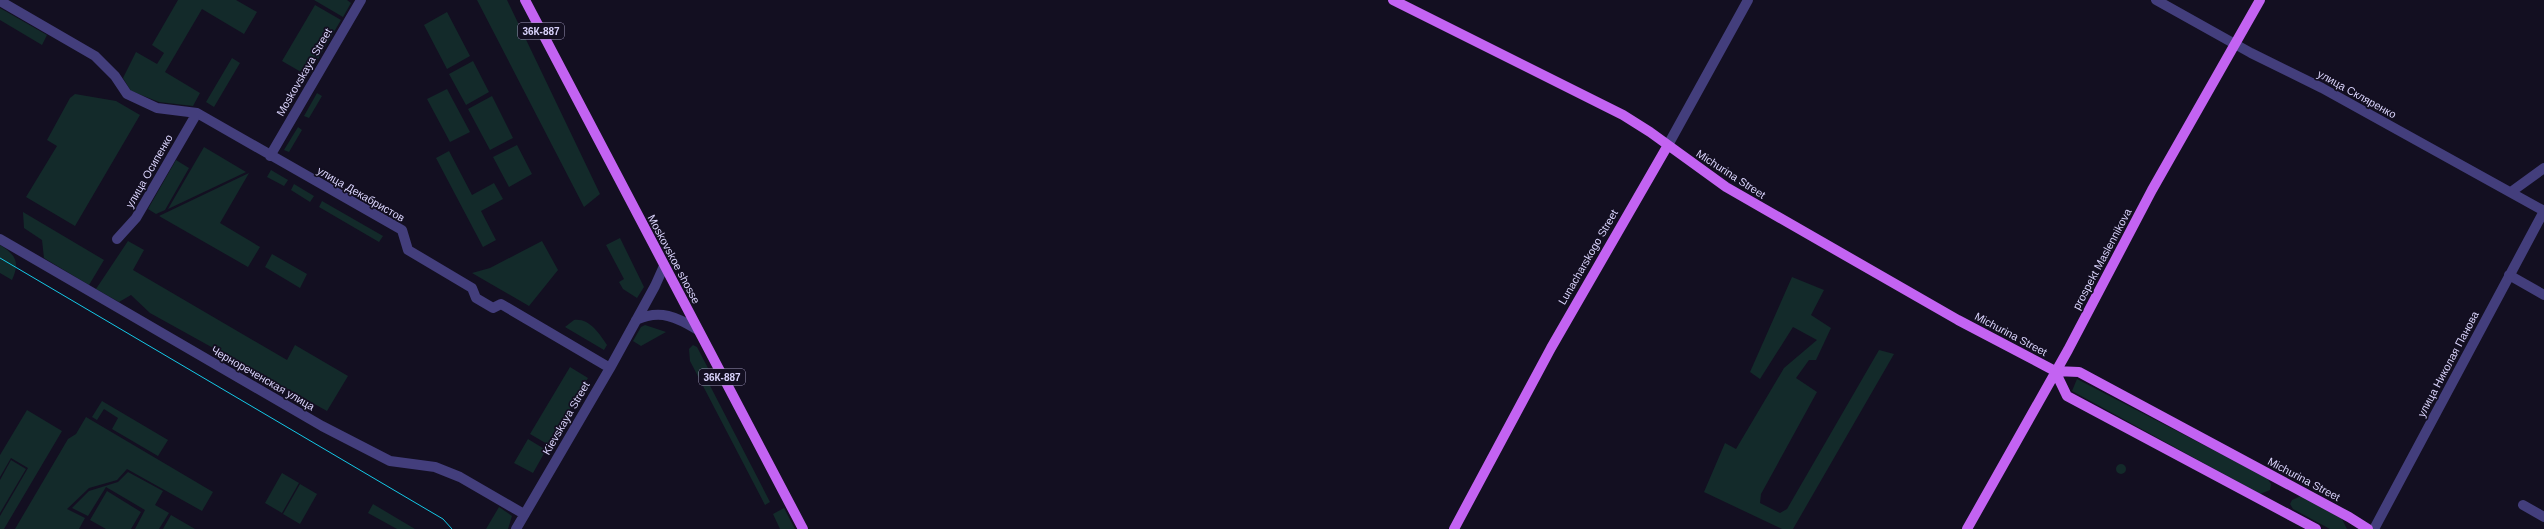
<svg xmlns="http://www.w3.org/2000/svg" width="2544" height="529" font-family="Arial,sans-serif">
	<rect width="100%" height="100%" fill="#130f21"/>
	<path fill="#132a2a" d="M178,0H236L257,12L244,34L202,9L165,72L200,93L193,106L159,102L131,91L123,78L136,52L157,64L164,53L152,45Z
		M314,0H347L351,3L343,17Z
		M477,0H507L600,194L584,207Z
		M315,5L341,20L308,76L282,61Z
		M0,8L47,35L42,45L0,20Z
		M447,12L470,56L447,69L424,25Z
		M232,58L240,63L214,107L206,102Z
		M473,61L489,92L466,105L449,74Z
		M447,89L470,132L450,142L427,99Z
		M317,93L322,96L309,118L304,116Z
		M75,94L116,101L140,115L75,226L26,197L57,146L47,140L70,98Z
		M492,96L513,138L490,150L468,109Z
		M298,127L302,130L289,152L284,150Z
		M517,145L532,174L509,187L493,157Z
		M204,147L246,172L168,209Z
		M449,151L472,195L494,183L503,199L481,211L496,240L483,247L436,158Z
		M176,160L189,168L165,210L156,214L148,209Z
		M271,170L288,180L284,186L267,177Z
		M249,173L220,223L260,247L248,267L159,216Z
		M294,184L314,196L310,202L291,190Z
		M322,201L383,236L379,242L319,207Z
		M23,212L104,260L89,285L44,258L42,240L24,228Z
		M620,238L644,287L637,298L623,289L619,282L624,279L606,245Z
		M128,241L144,250L133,270L287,360L295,345L348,376L327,411L150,313L131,295L119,302L96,289Z
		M542,241L558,270L529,306L472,273L490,268Z
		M0,245C16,255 20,262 12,280L0,273Z
		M272,254L307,274L300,288L265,267Z
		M1792,277L1824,290L1811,315L1831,328L1816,360H1809L1796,378L1817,392L1761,494L1760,503L1780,513L1787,509L1879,350L1894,354L1793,529H1782L1704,492L1725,443L1736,449L1784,368L1817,340L1793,327L1760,379L1750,372Z
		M574,320C589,318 599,333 607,345L604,350L565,327Z
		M645,325L666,332L641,346L633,341L641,327Z
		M693,345L697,347L709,370L704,374L770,502L765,505L690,361L689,349Z
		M570,367L588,378L549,445L530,434Z
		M2077,379L2267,478L2271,484L2270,490L2260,494L2072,391Z
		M102,401L168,440L158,456L112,429L118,418L104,409L97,420L92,417Z
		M27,410L62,431L4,529H0V516L28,468L11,458L0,477V455Z
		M86,417L213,492L202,511L127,469L117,480L89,488L67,509L85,518L79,529H15L68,439L76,434Z
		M528,439L546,450L533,473L514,463Z
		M11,460L26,469L0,513V480Z
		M2116 469a5 5 0 1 1 10 0a5 5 0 1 1-10 0Z
		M128,472L163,491L155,505L169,513L159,529H135L145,510L106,487L88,516L72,508L89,491L118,482Z
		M282,473L299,483L282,513L265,503Z
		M300,484L317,494L300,524L283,514Z
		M107,491L141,512L131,529H106L90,520Z
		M2301,496L2342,519L2347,529H2330L2293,509L2290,504L2292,500Z
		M373,504L415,529H397L368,513Z
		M499,507L512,516L508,529H486Z
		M784,508L795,529H780L773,514Z
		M171,515L195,529H163Z"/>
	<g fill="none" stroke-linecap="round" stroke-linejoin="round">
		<path stroke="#433e7c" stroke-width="10" d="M2156,0L2251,53L2322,88L2544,211
			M0,1L95,56L115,76L127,94L157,108L197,113L402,230L408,250L472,288L476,298L493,308L501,304L610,368
			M1668,145L1748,0
			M270,156L361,0
			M2511,192L2544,168
			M0,239L322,426L390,461L435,467L460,477L524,514
			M117,239L136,218L197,113
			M2509,275L2544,295
			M636,320C660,309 677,317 698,330
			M2523,505L2544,517
			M516,529L610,368L655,286L664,266
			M2374,529L2544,211"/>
		<path stroke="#c363f2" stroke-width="10" d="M525,0L803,529
			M1393,0L1623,115L1650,132L1726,187L1958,320L2055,371L2079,372L2349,517L2368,529
			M2055,371L2067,396L2316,529
			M1454,529L1551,348L1668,145
			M1967,529L2068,350L2152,190L2260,0"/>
		<path stroke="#14c8e6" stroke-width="1" d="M0,258L443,519L452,529"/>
	</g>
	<g text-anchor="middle" stroke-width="3.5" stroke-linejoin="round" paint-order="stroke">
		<g fill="#130f21" stroke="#9e98ba" stroke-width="1">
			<rect x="518" y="23" width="46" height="16" rx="3"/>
			<rect x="699" y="369" width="46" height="16" rx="3"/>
		</g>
		<g font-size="10" font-weight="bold" fill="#d9d3fb">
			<text x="541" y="35">36К-887</text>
			<text x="722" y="381">36К-887</text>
		</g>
		<g font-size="11" fill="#d9d3fb" stroke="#130f21">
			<text transform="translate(304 72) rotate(-60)" y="4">Moskovskaya Street</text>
			<text transform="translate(2357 94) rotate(29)" y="4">улица Скляренко</text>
			<text transform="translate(149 171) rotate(-60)" y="4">улица Осипенко</text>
			<text transform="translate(1731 174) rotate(33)" y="4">Michurina Street</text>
			<text transform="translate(361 194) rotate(30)" y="4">улица Декабристов</text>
			<text transform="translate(1588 257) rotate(-60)" y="4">Lunacharskogo Street</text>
			<text transform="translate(674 259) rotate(62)" y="4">Moskovskoe shosse</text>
			<text transform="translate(2102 259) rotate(-62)" y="4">prospekt Maslennikova</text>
			<text transform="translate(2011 334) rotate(28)" y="4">Michurina Street</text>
			<text transform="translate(2448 364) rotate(-62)" y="4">улица Николая Панова</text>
			<text transform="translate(263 378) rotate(30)" y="4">Чернореченская улица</text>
			<text transform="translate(566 418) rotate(-60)" y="4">Kievskaya Street</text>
			<text transform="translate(2304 479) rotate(28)" y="4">Michurina Street</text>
		</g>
	</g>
</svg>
